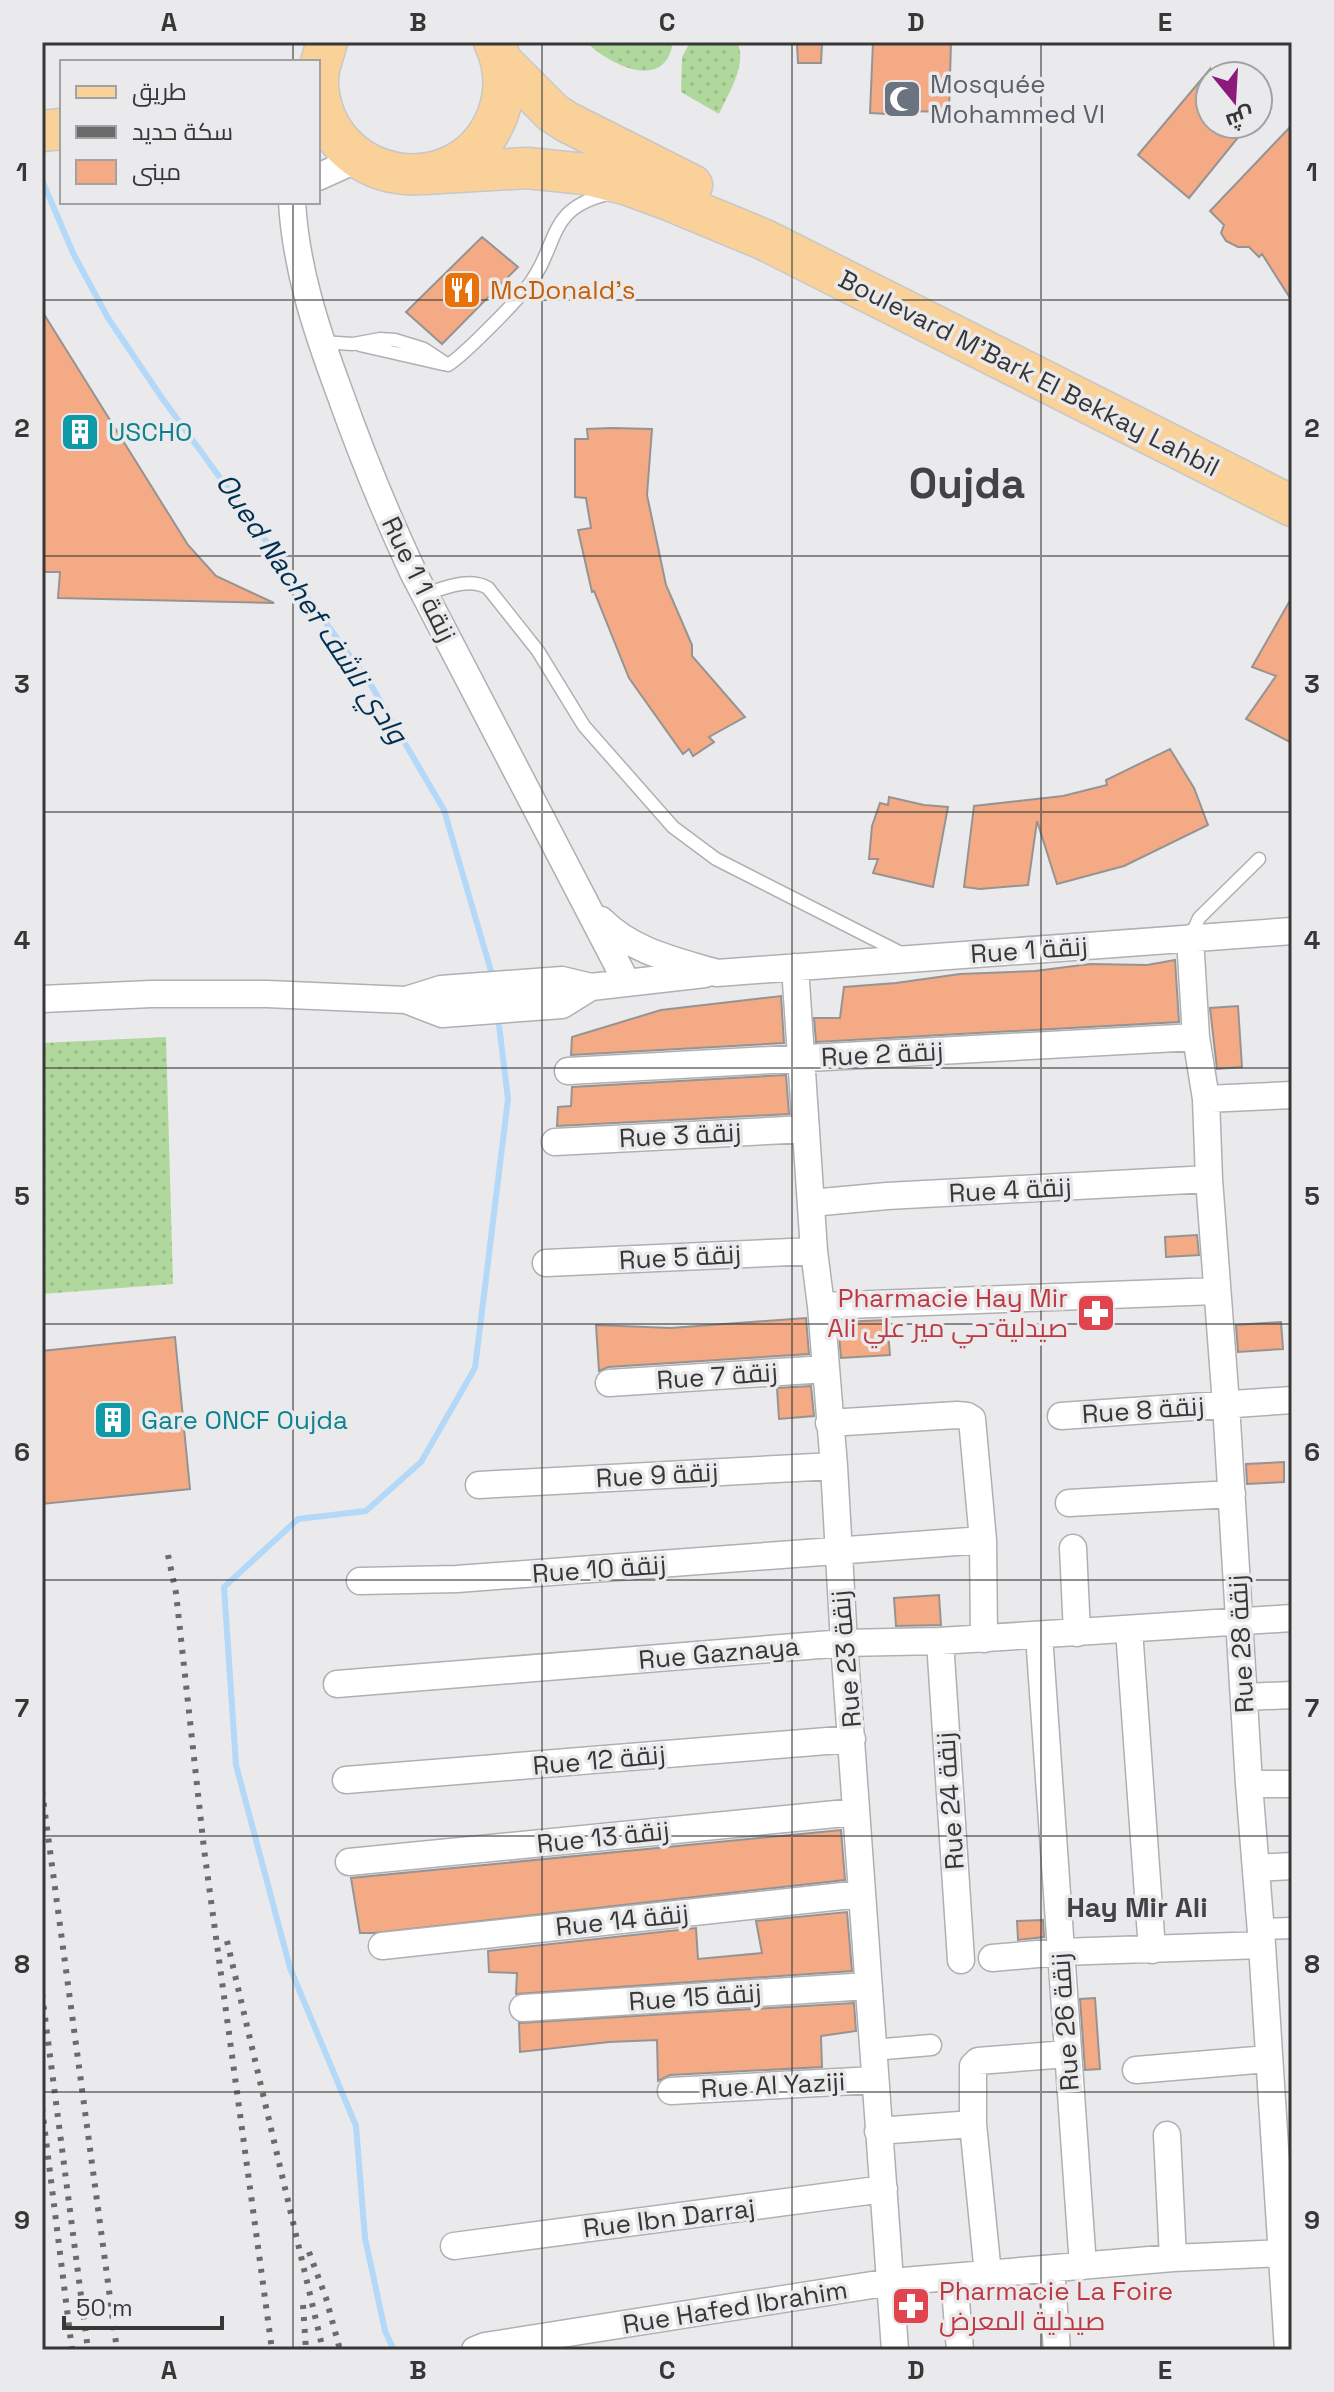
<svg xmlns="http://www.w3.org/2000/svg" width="1334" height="2392" font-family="'Space Grotesk',Cairo,sans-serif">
	<defs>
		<pattern id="grass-dots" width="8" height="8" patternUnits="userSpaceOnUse" patternTransform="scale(2)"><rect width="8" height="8" fill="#b0d89d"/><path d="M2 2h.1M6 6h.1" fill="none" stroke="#98ba88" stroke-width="1.8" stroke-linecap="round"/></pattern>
	</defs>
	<rect width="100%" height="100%" fill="#eaeaec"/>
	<path fill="url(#grass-dots)" d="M586,42H673C665,93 610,65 586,42Z
		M690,42H737C748,64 728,94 719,114L681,92L682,57Z
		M166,1037L173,1284L42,1294V1043Z"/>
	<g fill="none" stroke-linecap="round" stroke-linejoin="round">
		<path stroke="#b3d8f8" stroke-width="6" d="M42,180L73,253L108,318L162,398L371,685L444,810L493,978
			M394,2350L385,2331L365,2238L356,2126L290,1968L236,1765L224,1587L298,1519L366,1511L421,1462L475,1368L508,1099L498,1017"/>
	</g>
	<path fill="#f3aa85" stroke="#969493" stroke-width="2" d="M873,42H951L949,112L906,111L907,115L870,113Z
		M797,44H822L821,63H798Z
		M1210,69V124H1249L1189,198L1138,155Z
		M1292,125V301L1262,254L1259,257L1249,247H1238L1226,241L1221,233L1224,225L1210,211Z
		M482,237L518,267L442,344L406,312Z
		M42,311L188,545L216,576L274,603L58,598L60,572H42Z
		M612,428L652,429L647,495L666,585L692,645V656L745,717L709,737L714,742L693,756L689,749L683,754L629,678L594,591L592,592L578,530L591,528L586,498L575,497V439H588L587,429Z
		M1292,597V743L1246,719L1276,676L1252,667Z
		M1170,749L1194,788L1208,825L1124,866L1057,884L1037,821L1028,885L980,889L964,887L974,806L1063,796L1107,785L1106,780Z
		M889,797L924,805L948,807L933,887L873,873L878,859H869L872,826L880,803L888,805Z
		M1175,960L1179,1022L816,1042L814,1018H840L844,987L896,983L960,974L1035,971L1090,964L1147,965Z
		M781,996L784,1043L571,1055L572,1037L661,1010Z
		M1238,1006L1242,1067L1217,1069L1210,1008Z
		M786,1075L789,1114L557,1126L558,1107L571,1106L572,1087Z
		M1197,1235L1199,1255L1166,1257L1165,1237Z
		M806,1318L809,1354L608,1367L599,1371L596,1325L671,1328Z
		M887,1320L890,1355L841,1358L838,1322Z
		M1281,1322L1283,1349L1238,1352L1236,1325Z
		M175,1337L190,1489L42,1504V1351Z
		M811,1386L814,1416L779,1419L777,1388Z
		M1284,1462V1482L1247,1484L1246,1464Z
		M939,1595L941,1625L896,1626L894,1598Z
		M841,1830L845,1880L374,1933H360L351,1878Z
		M847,1912L852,1971L516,1994L517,1973L489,1972L488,1951L696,1928L698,1959L762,1953L756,1921Z
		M1043,1920L1044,1937L1018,1940L1017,1921Z
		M1095,1998L1100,2069L1085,2070L1080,1999Z
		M854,2003L856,2031L821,2036L822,2067L670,2075L658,2081L657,2040L609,2042L520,2052L519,2023Z"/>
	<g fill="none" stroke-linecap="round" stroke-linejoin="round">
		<g stroke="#b0b0b2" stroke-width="15">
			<path id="service" d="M321,342L353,344L380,339L395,340L424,349L448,365C464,355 516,302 528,286C560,245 545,208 609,194
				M360,345L443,364
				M425,594C445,588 469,577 488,588L538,651L584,726L673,827L716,859L901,953
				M1190,938L1199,918L1259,859"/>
		</g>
		<g stroke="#b0b0b2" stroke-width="23">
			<path id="pedestrian" d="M1260,1929L1292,1928
				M873,2050L931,2045"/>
		</g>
		<g stroke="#b0b0b2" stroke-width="29">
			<path id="minor" d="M318,177L358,159
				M292,202C296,269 316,329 339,391C361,453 385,512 413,572L627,983
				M601,920C633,952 674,960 717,973L1292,931
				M1190,938L1196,1037L1206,1099L1209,1179L1226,1404L1249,1784L1262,1945L1288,2350
				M795,967L814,1251L821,1306L834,1466L844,1643L895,2350
				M42,999L151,994H267L406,1000L441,989L562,980L591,987L705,974
				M406,1000L442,1014L562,1005L591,987
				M568,1071L1196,1037
				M1206,1099L1292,1095
				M555,1142L806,1129
				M811,1203L887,1196L1209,1179
				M546,1263L814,1251
				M821,1306L1216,1291
				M609,1383L826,1369
				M1061,1416L1292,1400
				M829,1423L957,1415L967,1416L972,1419L983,1540L984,1639
				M479,1485L834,1466
				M1069,1503L1232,1494
				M1073,1548L1077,1633
				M360,1581L457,1579L983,1540
				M1129,1630L1152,1950
				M1039,1635L1083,2266
				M940,1641L961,1960
				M337,1684L844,1643L940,1641L1292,1618
				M1244,1697L1292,1695
				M346,1780L852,1739
				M1249,1784H1292
				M349,1862L856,1812
				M1256,1868L1292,1866
				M382,1946L861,1894
				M992,1958L1061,1952L1262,1945
				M523,2008L868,1986
				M1136,2070L1268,2059
				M671,2091L875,2080
				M878,2131L973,2124
				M1167,2135L1173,2258
				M454,2246L884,2189
				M1051,2269L1057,2350
				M988,2274L973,2124V2066L978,2061L1067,2054
				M954,2277L960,2350
				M475,2350L485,2346L891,2282L1173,2258L1281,2253"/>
		</g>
		<g stroke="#c7c7c7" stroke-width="43">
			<path id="primary" d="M502,62L553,113L567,122L692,185
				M318,81L319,69L327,42
				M318,86C326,186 462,209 498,114C506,91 505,65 494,42
				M42,131L62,129
				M424,174L527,168L585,174L628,185L666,199L765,240L1292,506"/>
		</g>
		<use href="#service" stroke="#fff" stroke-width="12"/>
		<use href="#pedestrian" stroke="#fff" stroke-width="20"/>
		<use href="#minor" stroke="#fff" stroke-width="26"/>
		<use href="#primary" stroke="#fad299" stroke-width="40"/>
		<path stroke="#6b6b6c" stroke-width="6" stroke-dasharray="4 8" stroke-linecap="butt" d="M168,1555L176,1593L204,1849L272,2350
			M42,1791L117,2350
			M227,1941L323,2350
			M42,1994L88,2350
			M42,2108L72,2350
			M309,2252L326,2298L340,2350
			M303,2305L306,2350"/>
	</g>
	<path fill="none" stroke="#373738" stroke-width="2" stroke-opacity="0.55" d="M293,42V62M542,42V2350M792,42V2350M1041,42V2350M293,202V2350M42,300H1292M42,556H1292M42,812H1292M42,1068H1292M42,1324H1292M42,1580H1292M42,1836H1292M42,2092H1292"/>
	<defs>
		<g id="mosque-square" transform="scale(2)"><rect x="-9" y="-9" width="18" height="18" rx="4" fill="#6b7280" stroke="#eaeaec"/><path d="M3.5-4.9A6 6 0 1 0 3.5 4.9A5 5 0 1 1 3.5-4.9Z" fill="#fff"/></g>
		<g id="restaurant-square" transform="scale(2)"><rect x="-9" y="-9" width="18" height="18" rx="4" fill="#e8710a" stroke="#eaeaec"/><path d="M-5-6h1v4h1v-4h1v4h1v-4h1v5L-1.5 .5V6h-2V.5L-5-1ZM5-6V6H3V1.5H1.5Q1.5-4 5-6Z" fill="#fff"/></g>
		<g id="building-square" transform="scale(2)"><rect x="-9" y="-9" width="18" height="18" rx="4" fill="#0f9aa8" stroke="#eaeaec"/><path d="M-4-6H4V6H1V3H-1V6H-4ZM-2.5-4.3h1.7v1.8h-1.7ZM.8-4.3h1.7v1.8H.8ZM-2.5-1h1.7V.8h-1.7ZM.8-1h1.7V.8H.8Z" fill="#fff"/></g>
		<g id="pharmacy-square" transform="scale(2)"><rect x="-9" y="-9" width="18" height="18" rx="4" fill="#e0444e" stroke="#eaeaec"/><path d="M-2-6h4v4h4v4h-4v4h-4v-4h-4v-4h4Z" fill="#fff"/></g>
	</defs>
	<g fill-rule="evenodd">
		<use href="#mosque-square" x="902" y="99"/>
		<use href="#restaurant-square" x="462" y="290"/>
		<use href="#building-square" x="80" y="432"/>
		<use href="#pharmacy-square" x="1096" y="1313"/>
		<use href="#building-square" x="113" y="1420"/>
		<use href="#pharmacy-square" x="911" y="2306"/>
	</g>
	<g text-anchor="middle" stroke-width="7" stroke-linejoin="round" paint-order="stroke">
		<g font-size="26" fill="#5b616d" stroke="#eaeaec" text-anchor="start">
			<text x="930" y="93">Mosquée<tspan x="930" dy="30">Mohammed VI</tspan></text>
		</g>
		<g font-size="26" fill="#c56008" stroke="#eaeaec" text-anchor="start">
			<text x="490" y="299">McDonald's</text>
		</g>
		<g font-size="26" fill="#373738" stroke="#eaeaec">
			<text transform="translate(1029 373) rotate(27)" y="9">Boulevard M'Bark El Bekkay Lahbil</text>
			<text transform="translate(419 579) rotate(64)" y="9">Rue 1 زنقة 1</text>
			<text transform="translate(1029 950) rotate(-4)" y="9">Rue زنقة 1</text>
			<text transform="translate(882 1054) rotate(-3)" y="9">Rue 2 زنقة</text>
			<text transform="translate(680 1135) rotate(-3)" y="9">Rue 3 زنقة</text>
			<text transform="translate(1010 1190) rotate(-3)" y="9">Rue 4 زنقة</text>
			<text transform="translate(680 1257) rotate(-3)" y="9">Rue 5 زنقة</text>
			<text transform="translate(717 1376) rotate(-4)" y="9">Rue 7 زنقة</text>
			<text transform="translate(1143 1410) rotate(-4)" y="9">Rue 8 زنقة</text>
			<text transform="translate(657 1475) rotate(-3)" y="9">Rue 9 زنقة</text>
			<text transform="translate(599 1569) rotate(-4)" y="9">Rue 10 زنقة</text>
			<text transform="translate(1241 1644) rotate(-93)" y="9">Rue 28 زنقة</text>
			<text transform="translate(719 1653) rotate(-5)" y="9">Rue Gaznaya</text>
			<text transform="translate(846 1659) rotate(-95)" y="9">Rue 23 زنقة</text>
			<text transform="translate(599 1760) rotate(-5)" y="9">Rue 12 زنقة</text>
			<text transform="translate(950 1801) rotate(-94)" y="9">Rue 24 زنقة</text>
			<text transform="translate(603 1837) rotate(-6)" y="9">Rue 13 زنقة</text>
			<text transform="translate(622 1920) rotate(-6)" y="9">Rue 14 زنقة</text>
			<text transform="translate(695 1997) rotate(-4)" y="9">Rue 15 زنقة</text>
			<text transform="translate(1065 2022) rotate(-94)" y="9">Rue 26 زنقة</text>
			<text transform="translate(773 2085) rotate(-3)" y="9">Rue Al Yaziji</text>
			<text transform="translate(669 2218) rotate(-7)" y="9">Rue Ibn Darraj</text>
			<text transform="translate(735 2307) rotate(-9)" y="9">Rue Hafed Ibrahim</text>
		</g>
		<g font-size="26" fill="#0d838f" stroke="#eaeaec" text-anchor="start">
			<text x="108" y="441">USCHO</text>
			<text x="141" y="1429">Gare ONCF Oujda</text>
		</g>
		<g font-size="26" fill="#be3a42" stroke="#eaeaec" text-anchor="end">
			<text x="1068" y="1307">Pharmacie Hay Mir<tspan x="1068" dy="30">Ali صيدلية حي مير علي</tspan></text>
			<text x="939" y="2300" text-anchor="start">Pharmacie La Foire<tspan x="939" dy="30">صيدلية المعرض</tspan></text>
		</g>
		<g font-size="28" font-style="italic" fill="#003051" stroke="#eaeaec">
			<text transform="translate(312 608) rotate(56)" y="10">Oued Nachef وادي ناشف</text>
		</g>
		<g font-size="28" font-weight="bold" fill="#434345" stroke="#eaeaec">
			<text x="1137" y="1917">Hay Mir Ali</text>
		</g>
		<g font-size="42" font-weight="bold" fill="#434345" stroke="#eaeaec">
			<text x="967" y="498">Oujda</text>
		</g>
	</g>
	<rect width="1334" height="2392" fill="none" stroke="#eaeaec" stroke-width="88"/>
	<rect x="60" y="60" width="260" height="144" fill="#eaeaec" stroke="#a2a2a4" stroke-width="2"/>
	<rect x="76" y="86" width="40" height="12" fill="#fad299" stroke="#a2a2a4" stroke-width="2"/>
	<text x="132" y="100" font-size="24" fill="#373738">طريق</text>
	<rect x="76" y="126" width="40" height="12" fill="#6b6b6c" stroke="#a2a2a4" stroke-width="2"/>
	<text x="132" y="140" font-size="24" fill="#373738">سكة حديد</text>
	<rect x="76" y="160" width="40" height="24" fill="#f3aa85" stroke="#a2a2a4" stroke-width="2"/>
	<text x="132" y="180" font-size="24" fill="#373738">مبنى</text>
	<g transform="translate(1234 100) rotate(162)"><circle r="38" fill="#eaeaec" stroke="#a2a2a4" stroke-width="2"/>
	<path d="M0-6L14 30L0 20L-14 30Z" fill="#8c1a7d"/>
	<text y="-12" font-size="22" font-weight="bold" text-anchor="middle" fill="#373738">ش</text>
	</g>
	<path d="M64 2316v12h158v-12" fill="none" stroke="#373738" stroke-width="4"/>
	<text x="76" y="2316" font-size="24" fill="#373738" stroke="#eaeaec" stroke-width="6" paint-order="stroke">50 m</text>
	<rect x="44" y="44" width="1246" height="2304" fill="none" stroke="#373738" stroke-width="3"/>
	<g font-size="26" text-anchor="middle" font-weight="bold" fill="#373738">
		<text x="169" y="31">A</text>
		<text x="418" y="31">B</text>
		<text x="667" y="31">C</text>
		<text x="916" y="31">D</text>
		<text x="1165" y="31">E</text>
		<text x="22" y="181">1</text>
		<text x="1312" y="181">1</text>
		<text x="22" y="437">2</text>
		<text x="1312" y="437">2</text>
		<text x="22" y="693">3</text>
		<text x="1312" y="693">3</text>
		<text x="22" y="949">4</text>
		<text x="1312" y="949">4</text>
		<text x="22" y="1205">5</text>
		<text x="1312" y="1205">5</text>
		<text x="22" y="1461">6</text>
		<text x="1312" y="1461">6</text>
		<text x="22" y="1717">7</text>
		<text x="1312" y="1717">7</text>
		<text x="22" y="1973">8</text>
		<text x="1312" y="1973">8</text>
		<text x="22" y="2229">9</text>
		<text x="1312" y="2229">9</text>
		<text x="169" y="2379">A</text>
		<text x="418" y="2379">B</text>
		<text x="667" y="2379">C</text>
		<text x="916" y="2379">D</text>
		<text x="1165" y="2379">E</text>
	</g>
</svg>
